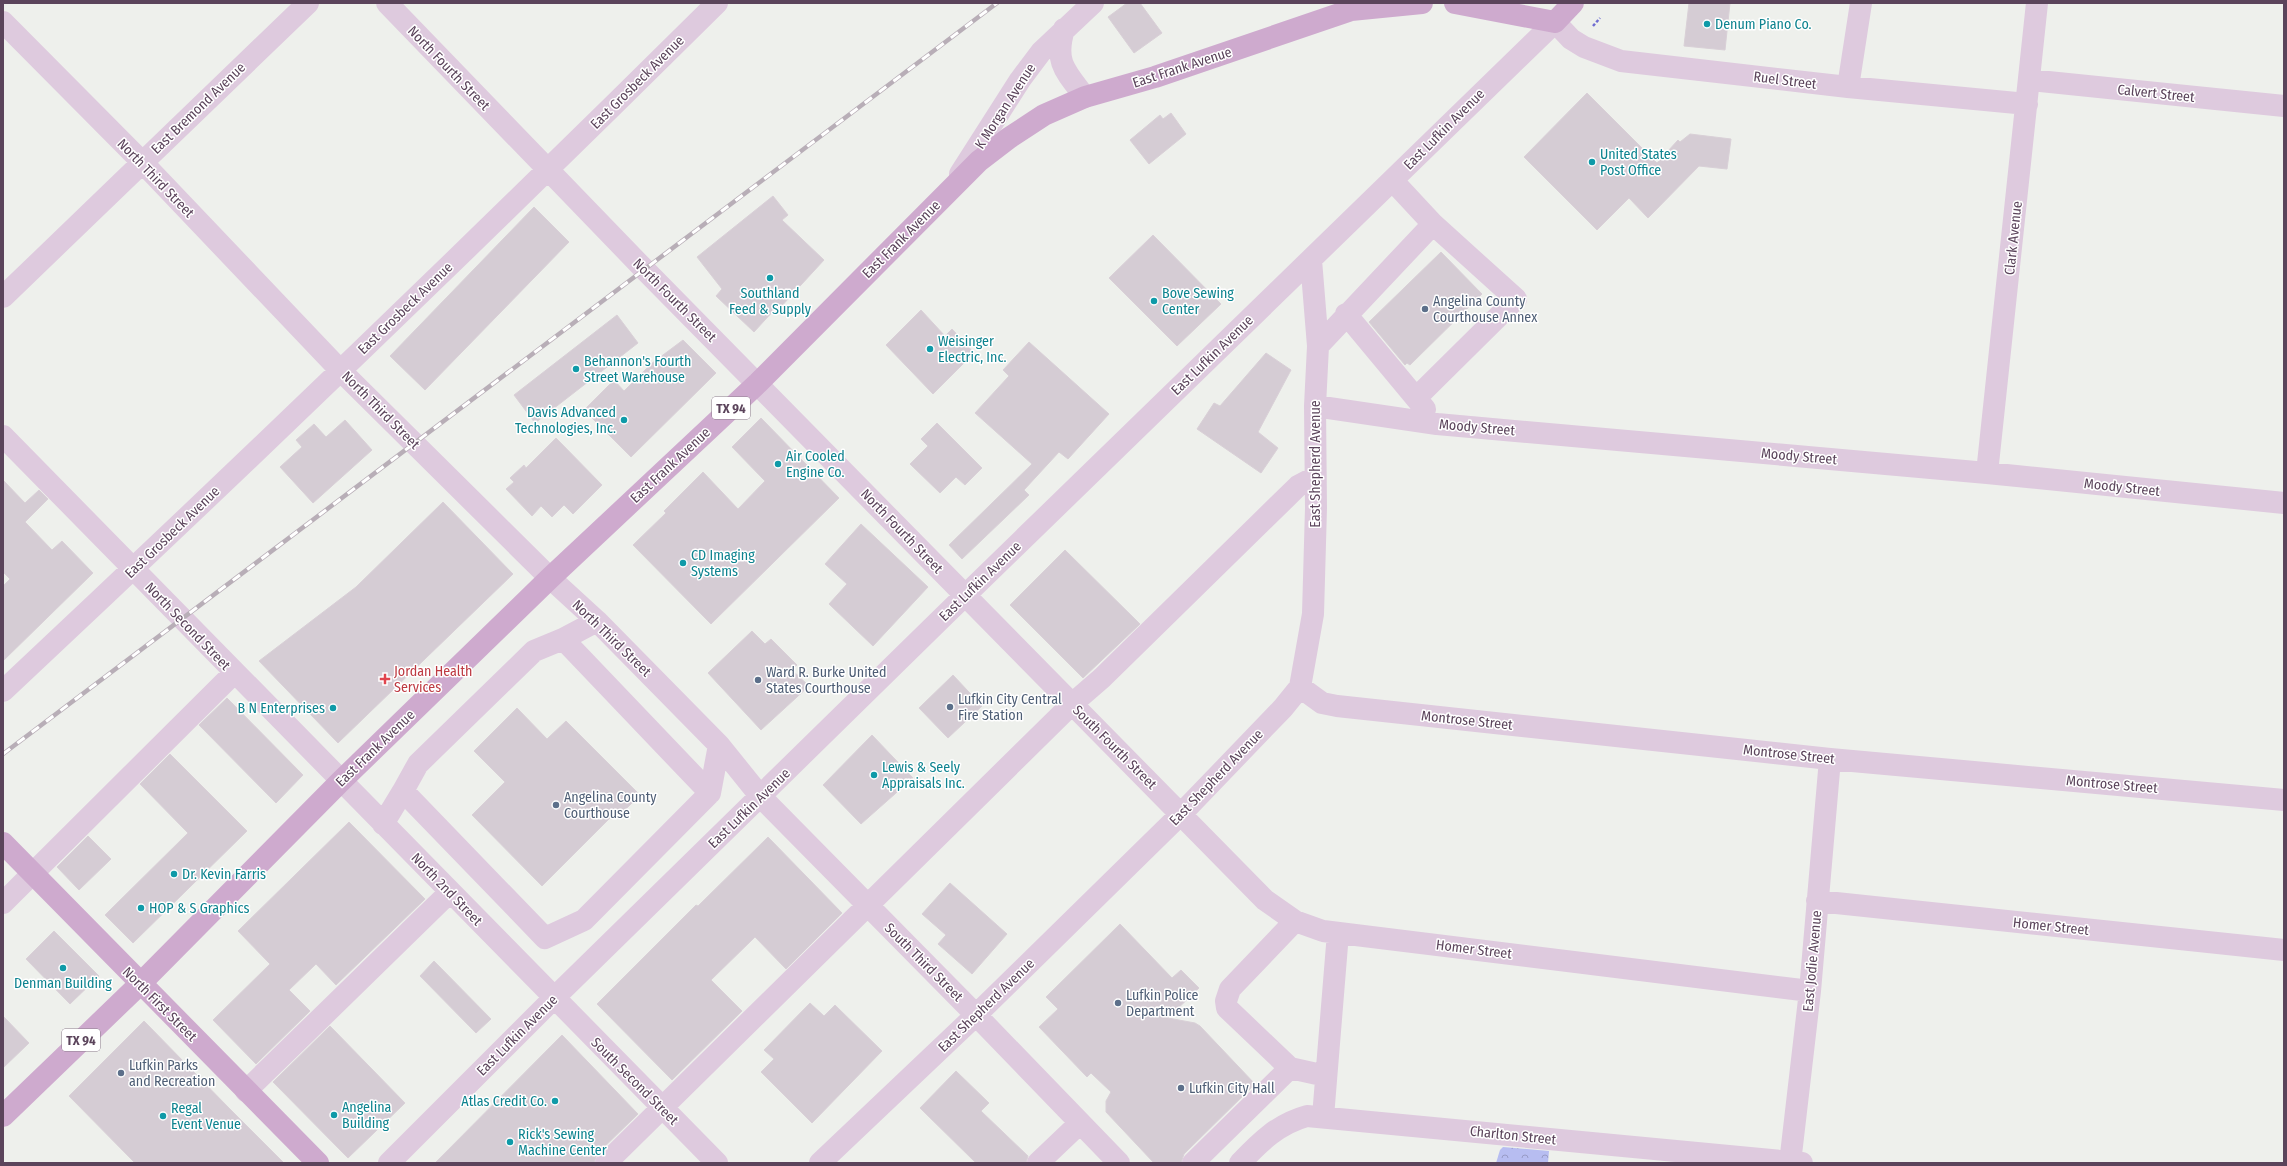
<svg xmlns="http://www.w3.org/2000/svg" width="2287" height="1166" font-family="'Fira Sans Condensed',sans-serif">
	<defs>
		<pattern id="forest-crowns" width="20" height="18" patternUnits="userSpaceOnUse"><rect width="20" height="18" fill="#b7bdf1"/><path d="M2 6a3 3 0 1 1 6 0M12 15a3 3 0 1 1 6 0" fill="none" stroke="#989bc6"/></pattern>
	</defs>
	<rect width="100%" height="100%" fill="#eef0ec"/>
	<path fill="url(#forest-crowns)" d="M1503,1147L1549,1151L1548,1163H1496L1500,1150Z"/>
	<path fill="#d5ccd4" stroke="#d9d0d7" d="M1127,3H1140L1162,33L1134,53L1108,17Z
		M1689,3H1730L1725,50L1684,46Z
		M1587,93L1657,163L1678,140L1680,142L1690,134L1731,139L1727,169L1699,166L1648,218L1629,198L1597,230L1524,157Z
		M1171,113L1186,134L1149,164L1130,140L1160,115L1163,119Z
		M773,196L788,215L782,220L824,260L778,310L776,308L754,332L716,296L722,289L697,257Z
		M534,207L569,242L425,390L390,356Z
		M1153,235L1221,304L1177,346L1109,278Z
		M1441,252L1482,294L1410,365L1407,363L1405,365L1369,322Z
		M921,310L945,336L952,329L974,353L933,394L886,345Z
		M617,315L638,343L535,423L514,395Z
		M683,340L716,373L631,457L584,410L614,380L624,391L651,364Z
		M1029,342L1109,414L1068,459L1059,452L1024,490L1029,495L962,559L949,545L1032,464L975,413L1009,376L1003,370Z
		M1266,353L1291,370L1258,432L1278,448L1261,473L1197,429L1214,403L1220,406Z
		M761,418L839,498L711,624L633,545L666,513L664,511L703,472L738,509L765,481L732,447Z
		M345,420L372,450L313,503L280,467L302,447L296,440L314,424L326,437Z
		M937,423L982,468L965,485L956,477L940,493L910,464L928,446L921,439Z
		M556,438L602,485L573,514L564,505L552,517L541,506L532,516L506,489L514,482L510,478L524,465L526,468Z
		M3,480L25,503L39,490L48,499L25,522L52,550L62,541L93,573L3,661V586L10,579L3,572Z
		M443,502L513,574L338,743L259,661L356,587Z
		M861,524L928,587L873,646L829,604L847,584L825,564Z
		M1065,550L1140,624L1083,678L1010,605Z
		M752,631L765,644L771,639L797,665L792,670L809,686L761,730L708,673Z
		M953,675L982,706L948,738L919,708Z
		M227,698L303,775L276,803L199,725Z
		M517,708L547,739L566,721L640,795L617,818L613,815L542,886L472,815L505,782L474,751Z
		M872,735L913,778L861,824L823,785Z
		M170,754L247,831L133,943L105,915L188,833L140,784Z
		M349,822L425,899L336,985L316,964L289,990L310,1011L256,1064L213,1020L270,964L238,931Z
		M88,836L111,859L79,890L57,867Z
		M768,837L842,913L786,969L755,937L711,980L742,1011L672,1080L597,1004L696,905L698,906Z
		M950,883L1007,934L972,974L938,944L946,935L922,914Z
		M1120,924L1172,978L1181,970L1199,988L1168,1018L1195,1023L1200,1026L1255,1084L1184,1154L1181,1163H1154L1106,1112V1101L1111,1092L1091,1073L1087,1077L1039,1027L1058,1009L1046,997Z
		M54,931L99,976L70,1004L26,959Z
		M434,961L491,1019L476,1033L420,976Z
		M810,1003L824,1016L835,1005L882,1051L812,1123L761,1072L774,1059L764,1050Z
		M3,1016L29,1043L3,1068Z
		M144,1021L228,1107L284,1163H135L69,1096Z
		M330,1026L405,1103L348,1158L273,1082Z
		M562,1035L638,1114L597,1154L594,1163H435Z
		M956,1071L989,1103L981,1111L1028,1156L1026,1163H976L920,1108Z"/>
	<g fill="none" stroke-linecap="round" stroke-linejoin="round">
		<path stroke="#6f6dd1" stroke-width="2.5" stroke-dasharray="3 2" stroke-linecap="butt" d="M1593,26L1600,18"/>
		<path stroke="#decade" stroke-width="22" d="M387,3L644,269L1265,900L1295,921L1323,931L1810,991
			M3,22L142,162L340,370L550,578L597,621L719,745L761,797L976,1015L1119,1163
			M1064,29C1054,62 1065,71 1085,97
			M2029,80L2284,106
			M1848,87L1861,3
			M960,174L1020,80L1041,52L1093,3
			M3,297L308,3
			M1346,314L1425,409
			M1318,346L1433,224L1393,181
			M1416,398L1516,299L1433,224
			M1315,406L1437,424L1987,473L2284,503
			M3,436L717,1163
			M1987,473L2037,3
			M563,639L710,793L584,920L545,938L403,791L418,764L534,651Z
			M563,639L597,621
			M1300,687L1322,703L1337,706L1830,759L2284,800
			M3,691C244,465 482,236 717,3
			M710,793L719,745
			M383,824L403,791
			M1817,901L2284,950
			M3,903L234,673
			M1295,921L1230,989L1226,1001L1227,1008L1290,1068L1326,1076
			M246,1091L450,892
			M1323,1117L1338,933
			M389,1163L554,998L947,613L1555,22L1571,39L1584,47L1621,61L1848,87L2027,104
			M606,1163L1072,704L1102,678L1298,486L1315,477
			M820,1163L976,1015L1181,814L1283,708L1300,687L1313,614L1316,508L1315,406L1318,346L1311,260
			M1038,1163L1080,1123
			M1193,1163L1290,1068
			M1240,1163C1260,1142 1278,1124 1307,1116L1802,1163
			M1790,1163L1810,991L1830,759"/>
		<path stroke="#ceaace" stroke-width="22" d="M1455,3L1555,22L1573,3
			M3,843L318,1163
			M3,1116L140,984L341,781L550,578L758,383L979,161L1009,138L1044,115L1085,97L1155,77L1351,10L1422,3"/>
		<g stroke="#b8aeb7" stroke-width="4.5">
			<path id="rail" d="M3,754L997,3"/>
		</g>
		<use href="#rail" stroke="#fff" stroke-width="3" stroke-dasharray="9" stroke-linecap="butt"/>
	</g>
	<g fill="#0f9aa8" stroke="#fff" stroke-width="1.5">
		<circle cx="1707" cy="24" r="4"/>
		<circle cx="1592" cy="162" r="4"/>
		<circle cx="770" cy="278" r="4"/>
		<circle cx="1154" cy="301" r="4"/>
		<circle cx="930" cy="349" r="4"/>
		<circle cx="576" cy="369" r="4"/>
		<circle cx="624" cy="420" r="4"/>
		<circle cx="778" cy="464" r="4"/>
		<circle cx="683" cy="563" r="4"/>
		<circle cx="333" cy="708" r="4"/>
		<circle cx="874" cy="775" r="4"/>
		<circle cx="174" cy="874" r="4"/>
		<circle cx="141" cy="908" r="4"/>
		<circle cx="63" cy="968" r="4"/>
		<circle cx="555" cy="1101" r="4"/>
		<circle cx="334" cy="1115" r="4"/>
		<circle cx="163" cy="1116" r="4"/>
		<circle cx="510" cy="1142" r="4"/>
	</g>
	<g fill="#5c6f8a" stroke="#fff" stroke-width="1.5">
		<circle cx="1425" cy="309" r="4"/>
		<circle cx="758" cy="680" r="4"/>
		<circle cx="950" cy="707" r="4"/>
		<circle cx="556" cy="805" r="4"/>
		<circle cx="1118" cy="1003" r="4"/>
		<circle cx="121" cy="1073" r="4"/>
		<circle cx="1181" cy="1088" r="4"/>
	</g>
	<path fill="#e0444e" stroke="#fff" stroke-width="1.5" d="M383 673h4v4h4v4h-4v4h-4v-4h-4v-4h4z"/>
	<g text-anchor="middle" stroke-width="3" stroke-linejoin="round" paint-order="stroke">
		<g fill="#fff" stroke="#8c7c8c" stroke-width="1">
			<rect x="712" y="397" width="38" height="22" rx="3"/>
			<rect x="62" y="1029" width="38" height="22" rx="3"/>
		</g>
		<g font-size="13" font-weight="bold" fill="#5b445b">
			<text x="731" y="413">TX 94</text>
			<text x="81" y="1045">TX 94</text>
		</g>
		<g font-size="14" fill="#0d838f" stroke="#fff" text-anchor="start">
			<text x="1715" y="29">Denum Piano Co.</text>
			<text x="1600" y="159">United States<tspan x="1600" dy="16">Post Office</tspan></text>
			<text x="770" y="298" text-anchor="middle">Southland<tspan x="770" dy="16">Feed &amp; Supply</tspan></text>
			<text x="1162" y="298">Bove Sewing<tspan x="1162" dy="16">Center</tspan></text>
			<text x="938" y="346">Weisinger<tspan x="938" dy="16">Electric, Inc.</tspan></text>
			<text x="584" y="366">Behannon's Fourth<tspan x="584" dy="16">Street Warehouse</tspan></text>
			<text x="616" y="417" text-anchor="end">Davis Advanced<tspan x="616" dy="16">Technologies, Inc.</tspan></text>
			<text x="786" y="461">Air Cooled<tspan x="786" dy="16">Engine Co.</tspan></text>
			<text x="691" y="560">CD Imaging<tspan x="691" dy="16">Systems</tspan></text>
			<text x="325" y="713" text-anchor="end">B N Enterprises</text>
			<text x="882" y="772">Lewis &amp; Seely<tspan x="882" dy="16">Appraisals Inc.</tspan></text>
			<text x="182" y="879">Dr. Kevin Farris</text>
			<text x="149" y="913">HOP &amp; S Graphics</text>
			<text x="63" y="988" text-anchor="middle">Denman Building</text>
			<text x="547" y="1106" text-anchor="end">Atlas Credit Co.</text>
			<text x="342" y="1112">Angelina<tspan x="342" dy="16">Building</tspan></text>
			<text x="171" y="1113">Regal<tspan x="171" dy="16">Event Venue</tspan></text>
			<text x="518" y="1139">Rick's Sewing<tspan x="518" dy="16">Machine Center</tspan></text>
		</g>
		<g font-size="14" fill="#5b445b" stroke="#fff">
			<text transform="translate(1182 67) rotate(-18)" y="5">East Frank Avenue</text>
			<text transform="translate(449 68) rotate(46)" y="5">North Fourth Street</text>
			<text transform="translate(1785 80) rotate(7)" y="5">Ruel Street</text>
			<text transform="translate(637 82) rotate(-45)" y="5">East Grosbeck Avenue</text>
			<text transform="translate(2156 93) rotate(6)" y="5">Calvert Street</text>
			<text transform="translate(1005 106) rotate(-57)" y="5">K Morgan Avenue</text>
			<text transform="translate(198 108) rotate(-44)" y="5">East Bremond Avenue</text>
			<text transform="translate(1444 129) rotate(-45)" y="5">East Lufkin Avenue</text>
			<text transform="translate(156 178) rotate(46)" y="5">North Third Street</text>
			<text transform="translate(2013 238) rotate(-84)" y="5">Clark Avenue</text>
			<text transform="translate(901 239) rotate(-45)" y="5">East Frank Avenue</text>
			<text transform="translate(675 300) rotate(45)" y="5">North Fourth Street</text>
			<text transform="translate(405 308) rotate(-44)" y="5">East Grosbeck Avenue</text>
			<text transform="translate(1212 355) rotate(-44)" y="5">East Lufkin Avenue</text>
			<text transform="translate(381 410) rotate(45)" y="5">North Third Street</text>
			<text transform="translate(1477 427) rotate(5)" y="5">Moody Street</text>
			<text transform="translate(1799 456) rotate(5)" y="5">Moody Street</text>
			<text transform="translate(1315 464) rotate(-90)" y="5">East Shepherd Avenue</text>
			<text transform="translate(670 465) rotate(-43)" y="5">East Frank Avenue</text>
			<text transform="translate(2122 487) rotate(6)" y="5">Moody Street</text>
			<text transform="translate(902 531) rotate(46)" y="5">North Fourth Street</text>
			<text transform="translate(172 532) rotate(-44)" y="5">East Grosbeck Avenue</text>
			<text transform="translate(980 581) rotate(-44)" y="5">East Lufkin Avenue</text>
			<text transform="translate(188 626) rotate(46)" y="5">North Second Street</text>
			<text transform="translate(612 638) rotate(44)" y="5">North Third Street</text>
			<text transform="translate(1467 720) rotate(6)" y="5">Montrose Street</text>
			<text transform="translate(1115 747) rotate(45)" y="5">South Fourth Street</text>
			<text transform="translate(375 748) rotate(-44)" y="5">East Frank Avenue</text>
			<text transform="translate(1789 754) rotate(6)" y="5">Montrose Street</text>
			<text transform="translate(1216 777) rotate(-46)" y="5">East Shepherd Avenue</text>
			<text transform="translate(2112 784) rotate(5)" y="5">Montrose Street</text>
			<text transform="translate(749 808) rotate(-44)" y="5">East Lufkin Avenue</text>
			<text transform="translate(447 889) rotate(46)" y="5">North 2nd Street</text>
			<text transform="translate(2051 926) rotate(6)" y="5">Homer Street</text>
			<text transform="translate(1474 949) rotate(7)" y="5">Homer Street</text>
			<text transform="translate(1812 961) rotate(-85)" y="5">East Jodie Avenue</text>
			<text transform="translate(924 962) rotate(45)" y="5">South Third Street</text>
			<text transform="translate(160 1004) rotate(45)" y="5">North First Street</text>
			<text transform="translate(986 1005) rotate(-44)" y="5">East Shepherd Avenue</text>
			<text transform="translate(517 1035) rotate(-45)" y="5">East Lufkin Avenue</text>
			<text transform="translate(635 1081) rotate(45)" y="5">South Second Street</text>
			<text transform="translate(1513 1135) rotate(6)" y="5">Charlton Street</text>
		</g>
		<g font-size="14" fill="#4e5e75" stroke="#fff" text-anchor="start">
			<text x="1433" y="306">Angelina County<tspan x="1433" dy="16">Courthouse Annex</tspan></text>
			<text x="766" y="677">Ward R. Burke United<tspan x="766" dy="16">States Courthouse</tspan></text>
			<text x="958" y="704">Lufkin City Central<tspan x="958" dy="16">Fire Station</tspan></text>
			<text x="564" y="802">Angelina County<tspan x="564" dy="16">Courthouse</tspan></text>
			<text x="1126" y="1000">Lufkin Police<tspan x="1126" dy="16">Department</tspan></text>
			<text x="129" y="1070">Lufkin Parks<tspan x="129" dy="16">and Recreation</tspan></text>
			<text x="1189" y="1093">Lufkin City Hall</text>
		</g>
		<g font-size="14" fill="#be3a42" stroke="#fff" text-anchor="start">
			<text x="394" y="676">Jordan Health<tspan x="394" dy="16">Services</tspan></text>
		</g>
	</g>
	<rect width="2287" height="1166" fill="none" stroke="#5b445b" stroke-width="8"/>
</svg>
